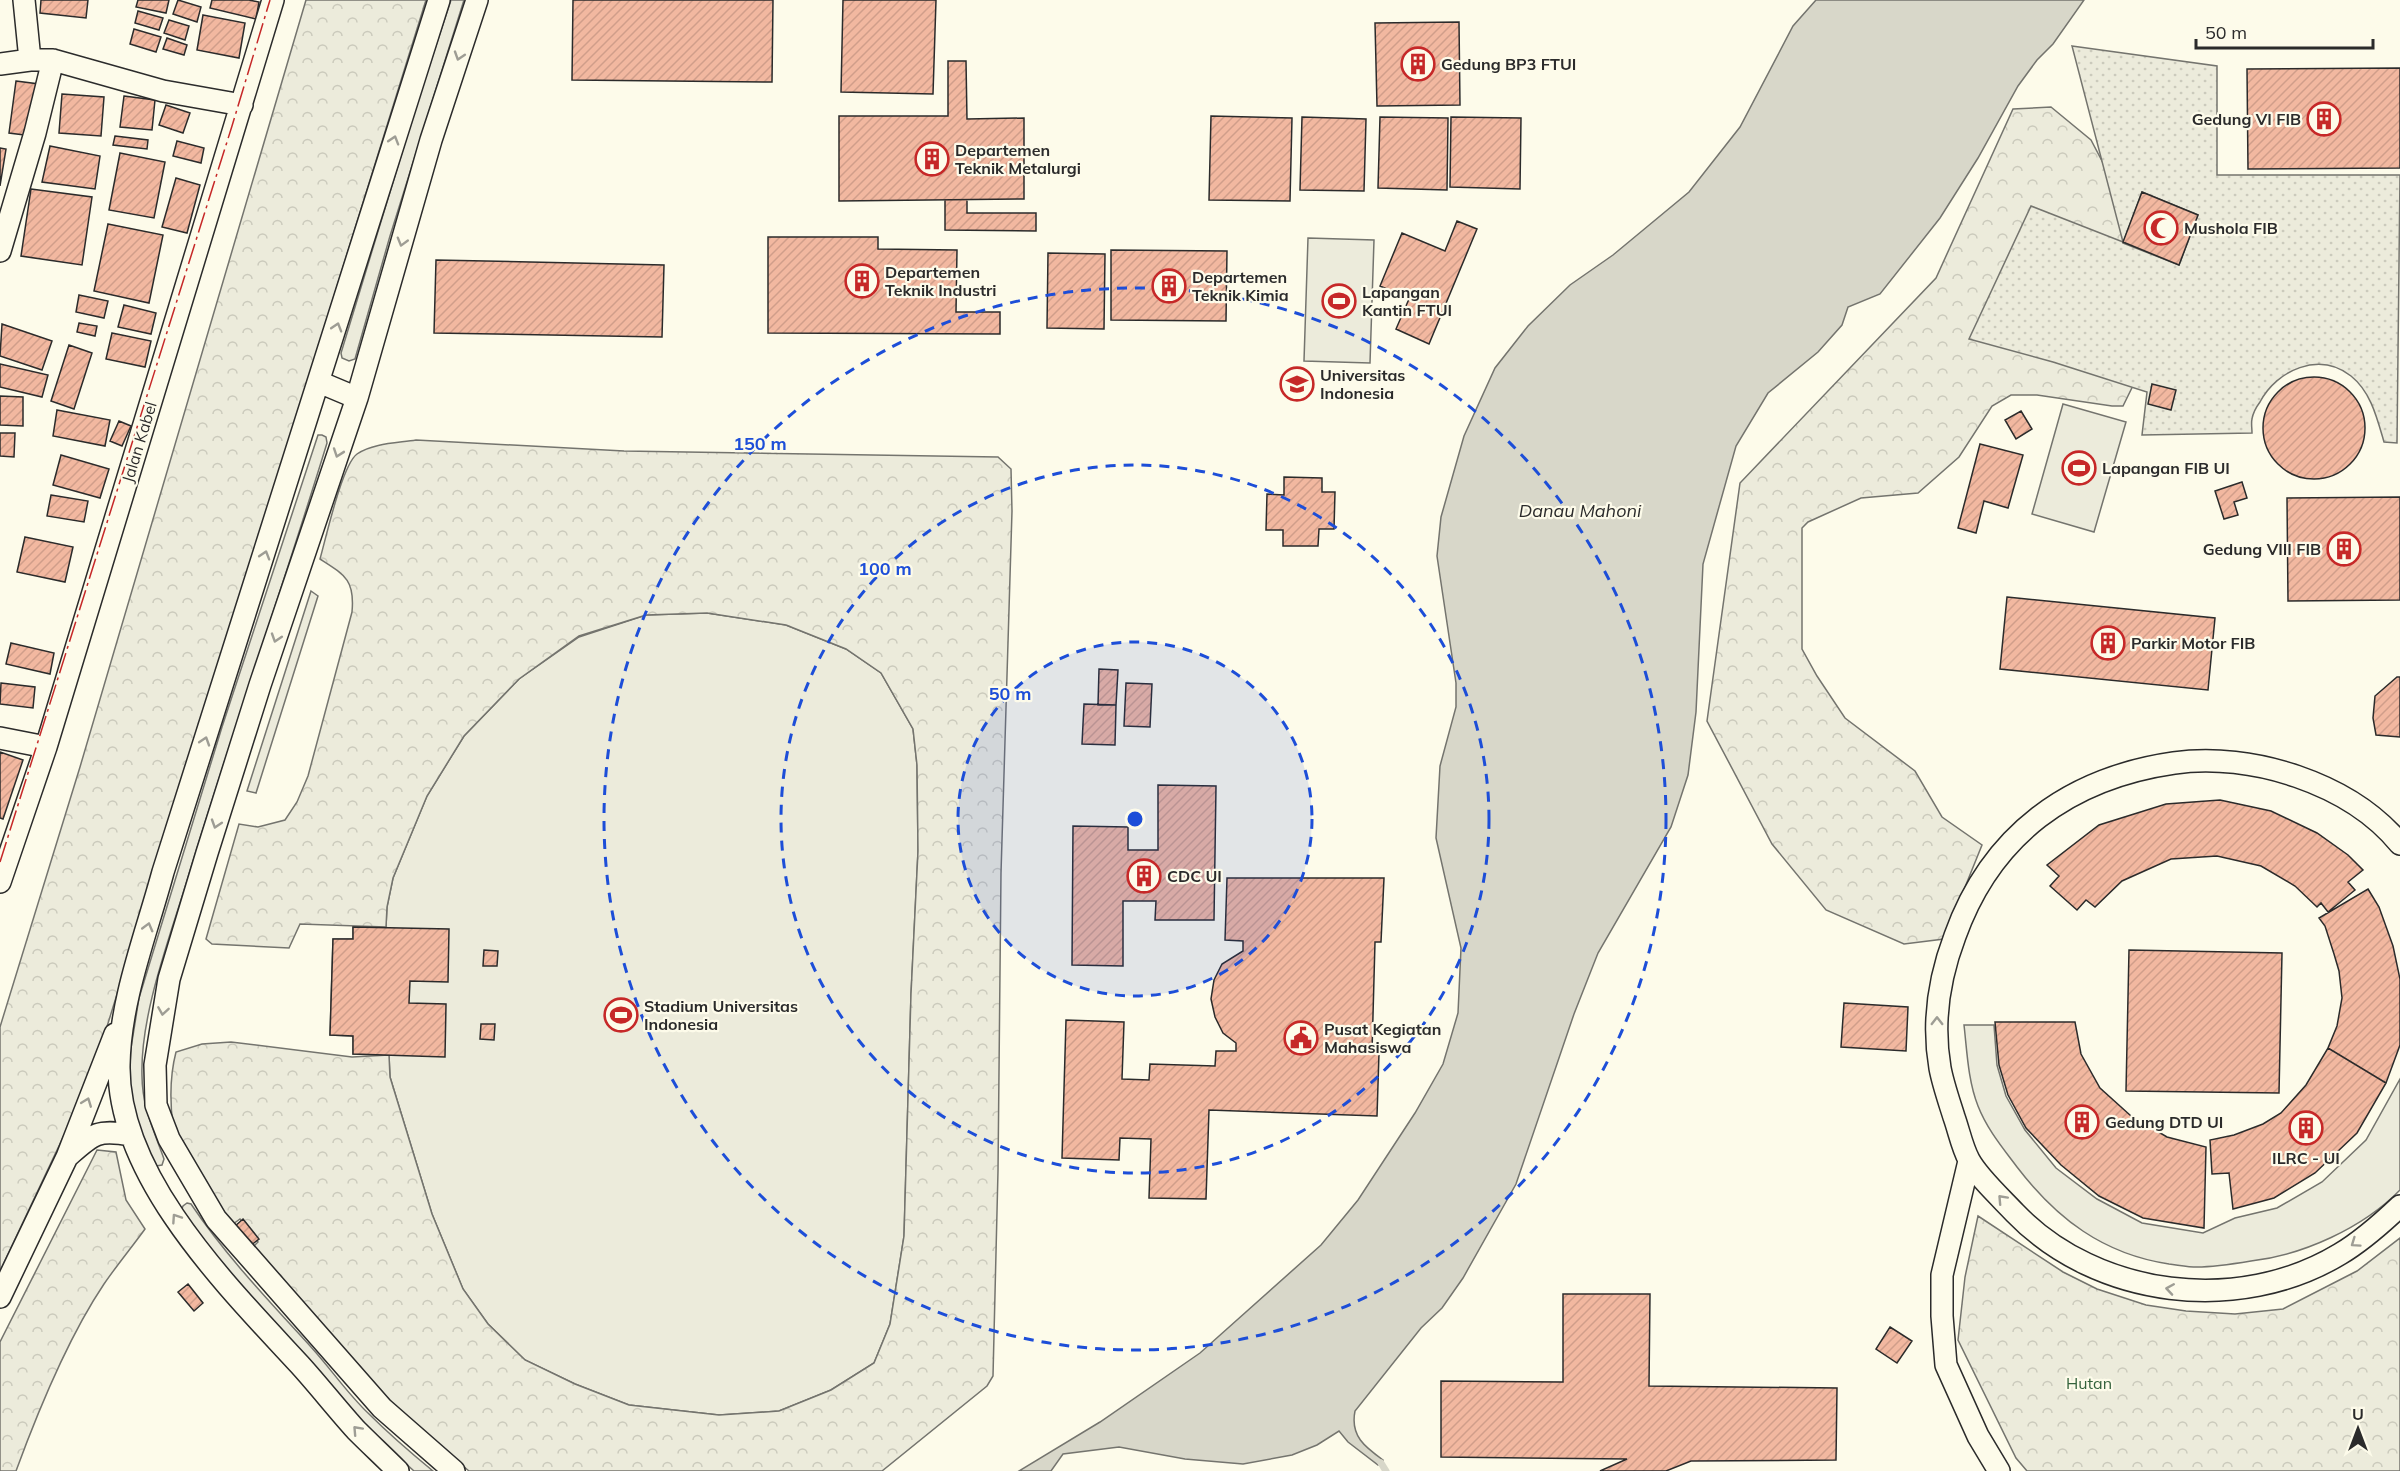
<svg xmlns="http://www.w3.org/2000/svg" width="2400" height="1471" font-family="Mulish,sans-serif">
	<defs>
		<pattern id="forest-crowns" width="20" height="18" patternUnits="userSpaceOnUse" patternTransform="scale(1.5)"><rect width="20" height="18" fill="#ecebdb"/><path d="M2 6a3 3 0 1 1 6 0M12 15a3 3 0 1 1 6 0" fill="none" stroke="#cbcabc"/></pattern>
		<pattern id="park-dots" width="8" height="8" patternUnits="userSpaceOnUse" patternTransform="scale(1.5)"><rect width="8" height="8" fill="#ecebdb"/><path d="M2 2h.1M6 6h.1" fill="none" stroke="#cbcabc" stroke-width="1.8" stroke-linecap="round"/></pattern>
		<pattern id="building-hatch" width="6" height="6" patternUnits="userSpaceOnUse" patternTransform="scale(1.5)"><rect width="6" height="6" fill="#f2b8a0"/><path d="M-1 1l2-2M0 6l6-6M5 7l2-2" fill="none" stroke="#d09e8a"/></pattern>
	</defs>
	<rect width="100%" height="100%" fill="#fdfbea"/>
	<path fill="#ecebdb" stroke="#74746e" stroke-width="1.5" d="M451,0H464L390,236L355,359L349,361L342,358L341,353L418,100Z
		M1308,238L1374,240L1370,363L1304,361Z
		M2063,404L2126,422L2094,532L2032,514Z
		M318,435H322L326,437L327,443C283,587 233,730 189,874C171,935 140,1013 142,1076C142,1106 154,1131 164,1159L162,1165L156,1166L140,1139L129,1082L131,1048L139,998L222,727Z
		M311,591L318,596L256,793L247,791Z
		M707,613L786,625L846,649L881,673L913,729L917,765L918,851L911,994L904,1236L890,1324L874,1363L831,1390L779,1411L719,1415L629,1405L575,1384L525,1360L488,1324L463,1289L432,1214L390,1077L389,1055L353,1054V1036L330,1035L333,939H353V927H386L387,907L393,878L427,796L464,736L519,679L579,637L646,615Z
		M1964,1025H1994L1997,1065L2006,1096L2025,1130L2056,1168L2097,1199L2142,1223L2203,1233L2235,1218L2277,1208L2322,1182L2366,1140L2400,1079V1190C2363,1228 2303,1255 2251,1261C2233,1264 2215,1267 2197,1267C2188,1267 2178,1265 2169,1264C2103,1254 2057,1219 2017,1167C2002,1147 1987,1129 1978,1106C1968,1081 1967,1051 1964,1025Z
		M187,1203L191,1204C226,1256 269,1301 311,1347C331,1369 347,1393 368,1413C389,1434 411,1453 433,1471H414L360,1422L261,1314L181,1211L183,1206Z"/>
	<path fill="url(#forest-crowns)" stroke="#74746e" stroke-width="1.5" d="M306,0H426L91,1078L0,1271V1027L80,767Z
		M2051,107L2091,140L2135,224L2108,315L2146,359L2123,406H2112L2037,395H2011L1992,406L1959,457L1918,493L1861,498L1808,522L1802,528V649L1817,676L1845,718L1915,771L1942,817L1982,845L1944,939L1904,944L1826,910L1772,844L1707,721L1740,483L1936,278L2013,109Z
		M416,440L624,451L998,457L1011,469L1012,511L1001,873L998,1171L993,1376L987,1386L882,1471H469L373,1390L249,1251L258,1242L240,1219L229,1227L173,1127C170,1103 170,1075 176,1052L202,1044L231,1042L352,1057L389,1055L390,1077L432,1214L463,1289L488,1324L525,1360L575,1384L629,1405L719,1415L779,1411L831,1390L874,1363L890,1324L904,1236L911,994L918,851L917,765L913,729L881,673L846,649L786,625L707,613L646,615L579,636L519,679L464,736L427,796L393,878L387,907L386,927L300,924L289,948L212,944L206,939L239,824L258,827L285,820L297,802L308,776L352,612C355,580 345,575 320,559C326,538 342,465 357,454C373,443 398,443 416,440Z
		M97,1150L116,1152L126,1200L145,1229C132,1247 117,1265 104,1284C69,1336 38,1411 16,1471H0V1342Z
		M1978,1216L2063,1272L2097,1289L2146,1305L2186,1311L2235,1314L2283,1309L2357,1271L2400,1238V1471H2027L2016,1458L1958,1340L1965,1277Z"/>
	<path fill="url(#park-dots)" stroke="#74746e" stroke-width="1.5" fill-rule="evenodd" d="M2072,46L2217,66V175H2400L2397,443L2384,442C2377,418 2371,392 2351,376C2319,351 2277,370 2260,402C2257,406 2253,413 2252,419C2251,423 2252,428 2252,433L2142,435L2147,392L2053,362L1969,339L2031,206L2123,242ZM2142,192L2198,215L2179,265L2123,243Z"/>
	<path fill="#d8d7c9" stroke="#74746e" stroke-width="1.5" d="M1816,0H2084L2053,44L2037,60L2018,86L1978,158L1940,218L1880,294L1848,307L1842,325L1818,352L1768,393L1736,446L1703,564L1696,712L1688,775L1671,827L1598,953L1574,1014L1516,1184L1463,1278L1442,1308L1421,1328L1355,1411C1350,1436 1365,1447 1383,1460L1378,1465L1348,1442L1339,1431L1317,1445L1292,1455L1243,1464L1185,1459L1119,1447L1063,1454L1051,1471H1019L1100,1422L1200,1353L1321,1245L1358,1200L1415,1113L1443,1064L1458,1013L1461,948L1436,838L1440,766L1456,707V683L1437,556L1441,517L1464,436L1495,368L1528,326L1570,285L1613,255L1689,192L1740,127L1793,26Z"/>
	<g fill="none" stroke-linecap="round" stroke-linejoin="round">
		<path stroke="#d8d7c9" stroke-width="7" d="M1381,1463L1386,1471"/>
	</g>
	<path fill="url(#building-hatch)" stroke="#2b2b2b" stroke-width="1.5" d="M41,0H88L86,18L40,13Z
		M138,0H169L166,13L136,7Z
		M178,0L201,7L197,22L173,14Z
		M212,0H249L259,2L256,19L210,8Z
		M573,0H773L772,82L572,80Z
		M843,0H936L933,94L841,92Z
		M138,11L163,18L159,30L135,23Z
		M203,15L245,23L239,58L197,50Z
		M169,20L189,26L185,40L164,33Z
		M1459,22L1460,105L1377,106L1375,23Z
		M134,29L161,37L156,52L130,44Z
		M167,38L187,45L184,55L163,49Z
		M948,61H966L967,119L1024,118V199L839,201V116H948Z
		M2400,68V168L2248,169L2247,69Z
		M16,81L39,84L32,136L9,133Z
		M62,94L104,97L101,136L59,133Z
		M124,96L155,100L152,130L120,127Z
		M166,105L190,113L183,133L159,125Z
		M1211,116L1292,118L1290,201L1209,200Z
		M1302,117L1366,119L1364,191L1300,190Z
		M1380,117L1448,118L1447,190L1378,188Z
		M1451,117L1521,118L1520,189L1450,187Z
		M115,136L148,140L147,149L113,145Z
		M177,141L204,148L201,163L173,156Z
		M50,146L100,156L95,189L42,182Z
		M0,148L6,149L0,186Z
		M120,153L165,162L154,218L109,210Z
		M176,178L200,185L187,233L162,227Z
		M31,189L92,197L82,265L21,256Z
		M2142,192L2198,215L2179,265L2123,242Z
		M945,200H967V213H1036V231L945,230Z
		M1457,221L1477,229L1429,344L1396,329L1409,299L1380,286L1402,233L1445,251Z
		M108,224L163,235L149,303L94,291Z
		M768,237H878V249L957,250L956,312H1000V334L768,333Z
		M1111,250L1227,251L1226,321L1111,320Z
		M1048,253L1105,254L1104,329L1047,328Z
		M436,260L664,265L662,337L434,333Z
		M79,295L108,301L104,318L76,312Z
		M124,305L156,313L151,334L118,327Z
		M79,323L97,326L95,336L77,332Z
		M2,324L52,341L42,370L0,356Z
		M112,333L151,341L145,367L106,359Z
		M69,345L92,353L74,409L51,401Z
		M0,364L48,375L42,397L0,387Z
		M2263 428a51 51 0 1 1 102 0a51 51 0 1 1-102 0Z
		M2152,384L2176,390L2171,410L2148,404Z
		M0,396L23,397V426L0,425Z
		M57,410L110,420L105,446L53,436Z
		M2021,411L2032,429L2016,439L2005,420Z
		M119,421L131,426L122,446L110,441Z
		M0,433H15L14,457L0,456Z
		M1980,444L2023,455L2008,508L1984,501L1976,533L1958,528Z
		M61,455L109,469L100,498L53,485Z
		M1284,477L1322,478V492H1335L1334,529H1319L1318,546H1283V530H1266L1267,494L1284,495Z
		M2242,482L2247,498L2234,502L2238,515L2224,519L2215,491Z
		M51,495L88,501L84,522L47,516Z
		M2400,497V600L2288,601L2287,498Z
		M25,537L73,547L65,582L17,572Z
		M2007,597L2215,618L2208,690L2000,669Z
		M11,643L54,653L50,674L6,664Z
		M1099,669L1118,670L1116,705H1098Z
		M2397,677H2400V737L2376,735L2373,718L2375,696Z
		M1,683L35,687L33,708L0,704Z
		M1126,683L1152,684L1150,727L1124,726Z
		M1084,704L1116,705L1115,745L1082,744Z
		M0,752L23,760L3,819L0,818Z
		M1158,785L1216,786L1214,920H1155L1156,901H1123V966L1072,965L1073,826L1128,827V850H1158Z
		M2220,800L2271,811L2317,833L2348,855L2363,870L2348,882L2355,890L2328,912L2321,903L2317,907L2295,886L2261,866L2217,856L2171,859L2122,881L2095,907L2086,900L2077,910L2050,886L2059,876L2047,865L2099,825L2166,804Z
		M1227,878H1384L1381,942H1375L1372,1052L1379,1053L1377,1116L1209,1110L1206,1199L1149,1198L1151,1139L1120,1138L1119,1160L1062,1158L1066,1020L1124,1022L1122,1079L1149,1080L1150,1064L1215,1066L1216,1051H1236V1043L1223,1033L1215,1017L1211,999L1214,980L1222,964L1243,951V941L1225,940Z
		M2368,889L2379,907L2393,946L2400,979V1045L2386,1083L2328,1048L2337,1026L2342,998L2339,971L2334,954L2325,926L2319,918Z
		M353,927L449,929L448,982L410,981L409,1003L446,1004L445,1057L353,1054V1036L330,1035L333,939H353Z
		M484,950L498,951L497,966H483Z
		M2129,950L2282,953L2279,1093L2126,1091Z
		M1844,1003L1908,1007L1906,1051L1841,1047Z
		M1995,1022H2075L2081,1054L2100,1088L2131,1116L2167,1137L2206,1147L2204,1228L2143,1218L2099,1196L2061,1165L2026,1128L2008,1095L1999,1065Z
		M481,1024H495L494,1040L480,1039Z
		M2328,1048L2386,1083L2357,1133L2315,1173L2274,1198L2233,1209L2229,1173L2212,1174L2210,1140L2234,1135L2263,1124L2281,1113L2306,1085Z
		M243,1219L259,1239L250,1246L234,1227Z
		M188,1284L203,1303L194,1311L178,1292Z
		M1563,1294H1650L1649,1386L1837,1388L1836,1460L1691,1461L1666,1471H1600L1627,1459L1441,1457V1381L1563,1382Z
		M1890,1327L1912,1341L1897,1363L1876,1349Z"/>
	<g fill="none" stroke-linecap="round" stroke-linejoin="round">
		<g stroke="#2b2b2b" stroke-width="24">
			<path id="street" d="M24,0L30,60
				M0,64L30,60H53L163,91L242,105
				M0,251L35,133L53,60
				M319,382L357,398
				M0,738L46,747
				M2400,844C2350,783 2251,752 2174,763C2069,778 1991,835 1955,936C1939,978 1932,1022 1940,1068C1943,1084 1949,1101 1954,1117C1959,1131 1962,1147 1969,1160C1978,1177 2001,1198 2015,1213C2097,1298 2239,1315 2340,1254C2362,1241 2381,1224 2400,1206
				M0,882L46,747L273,0
				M67,1157C93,1134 96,1129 131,1135
				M1969,1161L1942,1275V1316L1946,1365L1978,1436L1999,1471
				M0,1297L67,1157L115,1034
				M398,1471C384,1457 370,1444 356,1430C337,1409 319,1386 300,1365C229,1288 117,1177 119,1065C120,1000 146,935 163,872L439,0
				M454,1471L382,1408L216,1219L169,1139L156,1105L155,1065L169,979L207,853L260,685L357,398L431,140L477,0"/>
		</g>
		<use href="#street" stroke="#fdfbea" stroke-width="21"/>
		<path stroke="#c62828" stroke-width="1.5" stroke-dasharray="21 4.5 3 4.5" stroke-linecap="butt" d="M0,862L232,126L270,0"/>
	</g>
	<defs><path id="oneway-chevron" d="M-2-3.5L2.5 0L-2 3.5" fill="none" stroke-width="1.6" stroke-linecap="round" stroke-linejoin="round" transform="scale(1.5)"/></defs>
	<g stroke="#9e9d94">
		<use href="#oneway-chevron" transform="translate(459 56) rotate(108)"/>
		<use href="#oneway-chevron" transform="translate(394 140) rotate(-73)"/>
		<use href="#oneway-chevron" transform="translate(402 242) rotate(106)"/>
		<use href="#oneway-chevron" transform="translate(337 327) rotate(-73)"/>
		<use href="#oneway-chevron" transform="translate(338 453) rotate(109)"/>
		<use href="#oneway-chevron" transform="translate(265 555) rotate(-73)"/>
		<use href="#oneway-chevron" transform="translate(276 638) rotate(108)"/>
		<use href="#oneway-chevron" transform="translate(205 741) rotate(-72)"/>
		<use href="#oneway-chevron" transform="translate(216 824) rotate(108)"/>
		<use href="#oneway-chevron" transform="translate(148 927) rotate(-75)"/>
		<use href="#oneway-chevron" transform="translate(163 1011) rotate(99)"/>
		<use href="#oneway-chevron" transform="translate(1937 1021) rotate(-90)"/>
		<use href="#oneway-chevron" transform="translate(87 1102) rotate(-69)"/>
		<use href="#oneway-chevron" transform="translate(2002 1199) rotate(-133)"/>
		<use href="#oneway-chevron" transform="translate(176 1218) rotate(-124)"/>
		<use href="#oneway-chevron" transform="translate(2355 1243) rotate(145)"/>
		<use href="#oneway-chevron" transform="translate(2170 1289) rotate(-171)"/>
		<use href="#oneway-chevron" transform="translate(357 1430) rotate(-133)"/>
	</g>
	<circle cx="1135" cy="819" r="177" fill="#1d4ed8" fill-opacity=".12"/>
	<g fill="none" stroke="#1d4ed8" stroke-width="3" stroke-dasharray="10 8">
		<circle cx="1135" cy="819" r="177"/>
		<circle cx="1135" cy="819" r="354"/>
		<circle cx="1135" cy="819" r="531"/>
	</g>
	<defs>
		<g id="building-ring" transform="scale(1.725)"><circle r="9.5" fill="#fdfbea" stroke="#c62828" stroke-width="1.5"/><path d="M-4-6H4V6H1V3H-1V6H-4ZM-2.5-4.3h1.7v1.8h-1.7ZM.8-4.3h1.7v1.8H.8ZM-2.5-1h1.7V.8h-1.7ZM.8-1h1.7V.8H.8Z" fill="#c62828"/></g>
		<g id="mosque-ring" transform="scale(1.725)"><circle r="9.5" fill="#fdfbea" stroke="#c62828" stroke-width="1.5"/><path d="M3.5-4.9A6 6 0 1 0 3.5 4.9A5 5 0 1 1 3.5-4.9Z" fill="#c62828"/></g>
		<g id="stadium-ring" transform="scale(1.725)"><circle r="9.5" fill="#fdfbea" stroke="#c62828" stroke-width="1.5"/><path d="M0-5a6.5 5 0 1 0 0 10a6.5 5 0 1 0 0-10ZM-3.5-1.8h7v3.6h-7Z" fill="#c62828"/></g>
		<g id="university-ring" transform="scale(1.725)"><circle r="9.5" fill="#fdfbea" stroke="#c62828" stroke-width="1.5"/><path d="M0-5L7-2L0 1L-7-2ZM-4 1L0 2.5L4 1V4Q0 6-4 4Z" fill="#c62828"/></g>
		<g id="civic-ring" transform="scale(1.725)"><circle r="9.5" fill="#fdfbea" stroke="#c62828" stroke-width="1.5"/><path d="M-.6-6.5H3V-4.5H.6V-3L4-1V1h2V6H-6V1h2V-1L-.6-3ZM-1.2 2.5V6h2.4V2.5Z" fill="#c62828"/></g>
	</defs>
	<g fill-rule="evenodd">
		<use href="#building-ring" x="1418" y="64"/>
		<use href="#building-ring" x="2324" y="119"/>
		<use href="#building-ring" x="932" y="159"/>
		<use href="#mosque-ring" x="2161" y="228"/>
		<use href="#building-ring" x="862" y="281"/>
		<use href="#building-ring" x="1169" y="286"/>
		<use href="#stadium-ring" x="1339" y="301"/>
		<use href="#university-ring" x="1297" y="384"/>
		<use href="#stadium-ring" x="2079" y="468"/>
		<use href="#building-ring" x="2344" y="549"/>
		<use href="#building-ring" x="2108" y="643"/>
		<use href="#building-ring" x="1144" y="876"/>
		<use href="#stadium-ring" x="621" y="1015"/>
		<use href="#civic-ring" x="1301" y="1038"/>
		<use href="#building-ring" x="2082" y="1122"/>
		<use href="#building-ring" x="2306" y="1128"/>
	</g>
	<g text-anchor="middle" stroke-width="4.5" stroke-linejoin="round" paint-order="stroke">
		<g font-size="16" font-weight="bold" fill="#2b2b2b" stroke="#fdfbea" text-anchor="start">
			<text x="1441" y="70">Gedung BP3 FTUI</text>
			<text x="2301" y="125" text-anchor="end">Gedung VI FIB</text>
			<text x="955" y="156">Departemen<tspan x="955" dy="18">Teknik Metalurgi</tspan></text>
			<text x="2184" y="234">Mushola FIB</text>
			<text x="885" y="278">Departemen<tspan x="885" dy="18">Teknik Industri</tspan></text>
			<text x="1192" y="283">Departemen<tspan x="1192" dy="18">Teknik Kimia</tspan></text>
			<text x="1362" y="298">Lapangan<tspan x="1362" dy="18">Kantin FTUI</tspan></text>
			<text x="1320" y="381">Universitas<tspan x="1320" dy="18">Indonesia</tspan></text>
			<text x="2102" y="474">Lapangan FIB UI</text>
			<text x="2321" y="555" text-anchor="end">Gedung VIII FIB</text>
			<text x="2131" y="649">Parkir Motor FIB</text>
			<text x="1167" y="882">CDC UI</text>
			<text x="644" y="1012">Stadium Universitas<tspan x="644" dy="18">Indonesia</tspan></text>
			<text x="1324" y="1035">Pusat Kegiatan<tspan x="1324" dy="18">Mahasiswa</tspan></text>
			<text x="2105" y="1128">Gedung DTD UI</text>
			<text x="2306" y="1164" text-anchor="middle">ILRC - UI</text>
		</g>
		<g font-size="16" fill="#2b2b2b" stroke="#fdfbea">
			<text transform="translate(139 442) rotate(-73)" y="6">Jalan Kabel</text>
		</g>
		<g font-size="16" fill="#34623c" stroke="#fdfbea">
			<text x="2089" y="1389">Hutan</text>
		</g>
		<g font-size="18" font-style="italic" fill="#2b2b2b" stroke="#fdfbea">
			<text x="1580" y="517">Danau Mahoni</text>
		</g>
	</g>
	<circle cx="1135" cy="819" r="9" fill="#1d4ed8" stroke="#fdfbea" stroke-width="3"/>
	<g font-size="18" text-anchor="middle" font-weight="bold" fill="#1d4ed8" stroke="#fdfbea" stroke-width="4.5" stroke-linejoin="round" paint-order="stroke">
		<text x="760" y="450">150 m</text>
		<text x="885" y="575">100 m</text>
		<text x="1010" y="700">50 m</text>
	</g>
	<g transform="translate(2358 1429)" stroke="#fdfbea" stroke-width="4.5" paint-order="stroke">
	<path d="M0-4.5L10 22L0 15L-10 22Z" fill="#2b2b2b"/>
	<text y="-9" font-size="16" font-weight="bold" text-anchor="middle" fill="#2b2b2b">U</text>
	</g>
	<path d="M2196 39v9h177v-9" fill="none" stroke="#2b2b2b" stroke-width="3"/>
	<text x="2205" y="39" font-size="18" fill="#2b2b2b" stroke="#fdfbea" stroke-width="4.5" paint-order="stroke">50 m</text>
</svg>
